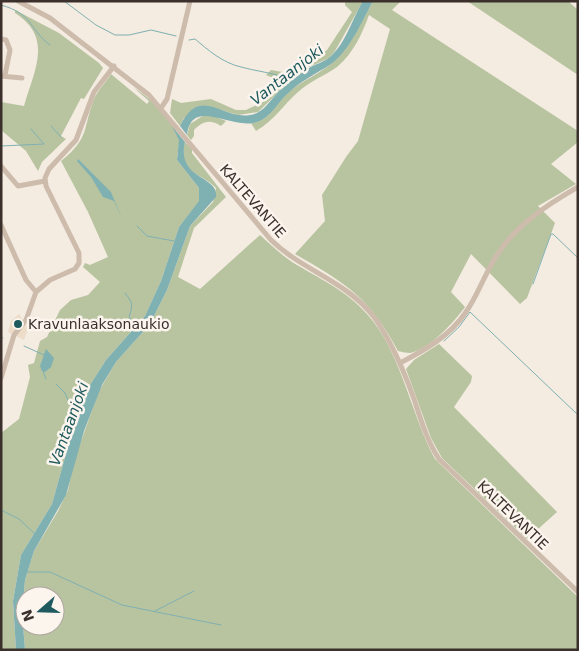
<svg xmlns="http://www.w3.org/2000/svg" width="579" height="651" font-family="'DejaVu Sans',sans-serif">
	<rect width="100%" height="100%" fill="#f4ebe1"/>
	<path fill="#b8c4a0" fill-rule="evenodd" d="M345,1H363L335,51L329,58L307,68L285,86L258,112L238,115L221,110L184,118L180,126L170,113L172,99L181,103L211,99L236,110H246L263,102L280,84V81L266,75L271,70L289,73L327,50L352,12L345,5Z
		M373,1H401L392,10L578,131V142L551,164L576,184L538,206L555,223L527,298L520,304L471,254L451,292L465,307C454,322 430,349 410,353C407,353 402,352 398,351C369,297 347,284 295,254L325,221L322,195L346,157L358,141L390,29L369,15C362,34 353,54 337,67C324,76 310,81 298,92C283,105 275,120 256,131L251,123C272,120 275,104 288,92C302,81 321,73 333,62C350,47 362,21 373,1Z
		M467,1H568L578,10V75Z
		M15,10L59,33L99,63L103,68L84,99L81,98L61,136L66,139L42,162L38,171L26,151L1,130V102L24,106C34,70 54,38 15,13Z
		M111,74L147,104L149,101L134,88C151,98 171,118 178,136C181,142 177,153 177,160L199,188V202L179,227L161,281L145,316L106,360L90,385L74,425L52,504L21,555L13,601L16,650H1V433L19,419L30,377L28,365L34,363L40,341L47,337L60,310L71,300L88,295L100,282L83,267L85,263L90,265L108,257L88,212L61,161C91,137 82,128 95,97C99,89 106,82 111,74Z
		M204,115L214,116L226,121L221,126C210,119 203,121 194,130V136L191,140L187,135L190,124Z
		M185,142L192,149V153L226,197L194,228L178,277L200,289L260,235C270,244 280,254 292,262C318,278 346,290 367,314C401,351 411,415 435,459L578,597V650H25L22,612L25,580L34,551L58,511L68,490L75,458L99,391L116,362L150,324L167,290L190,226L213,202L216,188C201,173 177,173 185,142ZM25,596H55V626H25Z
		M439,344L472,376L471,382L454,407L557,512L527,539L442,458L431,438L406,369L414,360Z"/>
	<path fill="#ecdcc8" d="M19,314L28,328L24,340L8,332L11,321Z"/>
	<path fill="#7fb0b2" d="M363,1H373C362,21 350,50 331,64C316,74 300,81 287,94C277,103 272,117 257,122C232,131 192,96 187,135L180,126C202,81 225,126 257,113C267,108 273,96 282,89C290,82 300,73 309,68C316,64 324,62 330,57C346,43 352,19 363,1Z
		M172,126L185,142C176,180 219,175 216,197L190,226L167,290L150,324L116,362L102,385L84,431L66,495L34,551L25,580L22,612L25,650H16L13,601L21,555L52,504L74,425L90,385L106,360L145,316L161,281L179,227L199,201V188L177,160L179,140Z
		M78,159L111,192L123,221L114,201L103,197L91,177L77,161Z
		M46,349L54,358L51,367L45,372L42,371L40,366Z"/>
	<g fill="none" stroke-linecap="round" stroke-linejoin="round">
		<path stroke="#7fb0b2" stroke-width="1" d="M64,1L96,25L115,35H129L151,30L176,36
			M1,5C34,14 29,30 50,45
			M189,40L195,39C208,50 223,63 241,67C255,71 269,72 283,77L288,86
			M51,126L61,137
			M1,146L44,144L31,129
			M137,226L147,236L174,241
			M533,284L551,234H553L578,258
			M125,293C133,303 133,305 129,317L135,327
			M1,336L3,338
			M444,341L459,327L470,312L578,415
			M24,346L44,355
			M43,371L46,379
			M56,384L65,393L76,419
			M1,510L19,519L35,534
			M26,572H50L122,605L221,625
			M155,611L194,591"/>
		<path stroke="#cdbbac" stroke-width="5" d="M18,1L50,18L149,95L271,240C303,271 345,280 374,317C392,342 404,371 414,399C421,420 427,441 439,459L578,592
			M1,39L6,40L10,50L5,75
			M1,76L22,78
			M161,108L167,99L190,1
			M1,166L18,186L45,181
			M1,225L26,280L36,292
			M400,363C425,350 450,336 466,312C478,295 485,273 497,255C516,225 547,205 578,187
			M1,378L14,335L26,320L36,292L50,280L75,269L79,263V253L46,186L45,178L49,169L76,140L94,92L114,66"/>
	</g>
	<circle fill="#1f5a5e" stroke="#fbf5ee" stroke-width="2" cx="18" cy="324" r="5"/>
	<g text-anchor="middle" stroke-width="5" stroke-linejoin="round" paint-order="stroke">
		<g font-size="14" fill="#3b302b" stroke="#fbf5ee">
			<text transform="translate(253 201) rotate(49)" y="5">KALTEVANTIE</text>
			<text transform="translate(513 515) rotate(44)" y="5">KALTEVANTIE</text>
		</g>
		<g font-size="14" fill="#3b302b" stroke="#fbf5ee" text-anchor="start">
			<text x="28" y="329">Kravunlaaksonaukio</text>
		</g>
		<g font-size="15" font-style="italic" fill="#1f5a5e" stroke="#fbf5ee">
			<text transform="translate(287 75) rotate(-38)" y="5">Vantaanjoki</text>
			<text transform="translate(69 424) rotate(-70)" y="5">Vantaanjoki</text>
		</g>
	</g>
	<rect width="579" height="651" fill="none" stroke="#3b302b" stroke-width="5"/>
	<g transform="translate(40 611) rotate(250)"><circle r="24" fill="#fbf5ee" stroke="#aea6a0"/>
	<path d="M0-4L9 19L0 12L-9 19Z" fill="#1f5a5e"/>
	<text y="-8" font-size="14" font-weight="bold" text-anchor="middle" fill="#3b302b">N</text>
	</g>
</svg>
